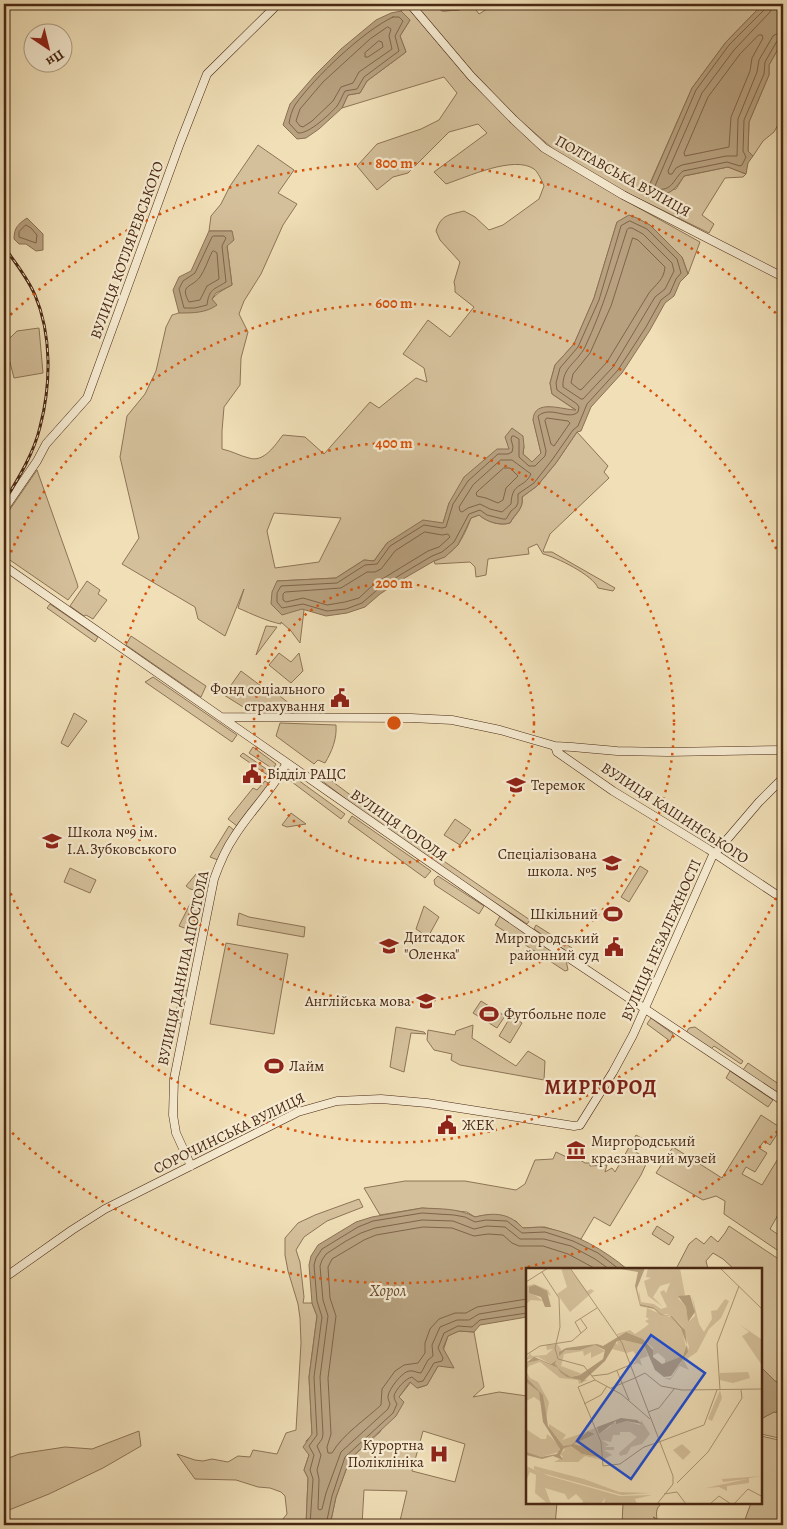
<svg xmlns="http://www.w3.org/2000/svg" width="787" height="1529" font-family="Alegreya,serif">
	<rect width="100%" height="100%" fill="#f0dfb7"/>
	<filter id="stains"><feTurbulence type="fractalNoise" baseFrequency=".004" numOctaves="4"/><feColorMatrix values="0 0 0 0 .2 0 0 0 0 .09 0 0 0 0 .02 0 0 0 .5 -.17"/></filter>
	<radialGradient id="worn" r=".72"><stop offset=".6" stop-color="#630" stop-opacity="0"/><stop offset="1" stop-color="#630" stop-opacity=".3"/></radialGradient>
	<path fill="#d4c09b" stroke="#8e7457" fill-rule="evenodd" d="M414,4H432L443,11L459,10L469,4H472L479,14L495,4H616L624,8L629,4H763L726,42L692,88L647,190L655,194L676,189L684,176L728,167L746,174L743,177L725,178L702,215L714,224L709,233L615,187L560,155L497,100Z
		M407,6L471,82L540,150L619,197L700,242L688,274L682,257L650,225L617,222L594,298L574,344L555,365L550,383L552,394L577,411L546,407L533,419L541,453L532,462L523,454L524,446L509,449L449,503L443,524L387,543L374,561L364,560L336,578L277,581L304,610L300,643L291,631L281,622V624C266,621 252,614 238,608L244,589L225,636L198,619L195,607L122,564L139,538L120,457L127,416L145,394L156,371L166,327L172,315C180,313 208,303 213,298C220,291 223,290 232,285L227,245L232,231H209L211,216L221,204L230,186L258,145L294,170L278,193L297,204L283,225L261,274L244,301L239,314L248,332L241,358L240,385L224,407L222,431V449C232,451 240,456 249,458C264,463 275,445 283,435L305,437L324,454L370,402L379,408L416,378L427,382L424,368L403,354L428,320L450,337L474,307L455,292V287L454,282L460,262L440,240L436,231C441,215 448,215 464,211L475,217L489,230L503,225L539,199L544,186C542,181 538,172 534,169C514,155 467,177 446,184L434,172L487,133L478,124L449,132L408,173L393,177L377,190L357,166L377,144L421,129L439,120L457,93L444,77L342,108L348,95L360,93L367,81L406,52L400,36L410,20L401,11ZM274,513L341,518L319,562L275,568L267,531Z
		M783,40V116L774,132L763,141L753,156L748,151L749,122L769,75V65Z
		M39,328L43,373L14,378L5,343L17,331Z
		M577,432L608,466L604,472L609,478L550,534L543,551L544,552H552L615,588L613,591L598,588C593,575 556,557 543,554L537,544L528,548L529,554L488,559L486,575L476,577L475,567L470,562L435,564L434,561C456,553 463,539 471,518L479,515C487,522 500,526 510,523C515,514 524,509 522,497L537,486L556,463Z
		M37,470L77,583L78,587L68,600L4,556V518Z
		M87,581L100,590L98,594L107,600L93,619L86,615L84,616L70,606Z
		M50,604L98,637L95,642L47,608Z
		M266,626L277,627L256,655Z
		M131,636L206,686L201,697L126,645Z
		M279,653L291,662L299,653L303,671L291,683L269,665Z
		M241,671L273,695L275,692L296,709V711L248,710L224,695Z
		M153,677L237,735L232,742L145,682Z
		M74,713L87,721L68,747L61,743Z
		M280,723L336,725C337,739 332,751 325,763L318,760L314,764L276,736Z
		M253,747L276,764L273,769L249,753Z
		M243,753L275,775L272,778L240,756Z
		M287,772L345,814L341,819L284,776Z
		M321,773L388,823L530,920L527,924L384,828L317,777Z
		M265,781L270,784L237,826L228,819L253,788L257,790Z
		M669,809L716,837L713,843L665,814Z
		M291,813L306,824L287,827L282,825Z
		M352,816L431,871L425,878L348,822Z
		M455,819L471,830L460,845L444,835Z
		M229,826L235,831L218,860L210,857Z
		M640,866L648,871L629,902L621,897Z
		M70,868L96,880L90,893L64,882Z
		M196,874L206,881L204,892L190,889L186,886Z
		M438,876L484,906L479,914L435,885L434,880Z
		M195,894L204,895L195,932L179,926Z
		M424,906L439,917L428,937L416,929Z
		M239,913L249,917L305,927L304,937L237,925Z
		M500,916L566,960L568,970L565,971L495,925Z
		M536,925L572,948L569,953L534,929Z
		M226,943L288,954L274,1034L210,1024Z
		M182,989L189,991L182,1023H173Z
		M481,1001L505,1016L497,1028L473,1013Z
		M511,1016L522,1023L510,1043L499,1036Z
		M651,1018L673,1034L670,1041L647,1024Z
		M473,1025L472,1038L516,1066L528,1051L545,1061L544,1080L460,1065L451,1060L452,1054L434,1050L427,1040L428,1030L455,1035L456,1031Z
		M396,1027L424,1032L426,1034L411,1033L404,1072L390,1067Z
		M695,1027L743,1061L741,1064L714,1046L711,1049L686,1033L689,1028Z
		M748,1063L783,1087L778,1093H774L743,1070Z
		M730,1071L773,1100L768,1107L726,1078Z
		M761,1115L781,1128L770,1145L764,1141L759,1148L767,1153L755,1172L746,1167L742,1174L762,1185L779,1157L783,1160V1206L770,1229L783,1238V1254L724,1214L725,1201L716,1196L703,1200L656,1173L673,1147L722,1178Z
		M636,1135L645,1140L636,1152L648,1160L641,1175L610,1226L594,1217L581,1239L545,1227L523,1228L516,1221L486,1215L475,1217L467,1212L422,1208L380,1215L364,1188L405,1181H465L516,1190L525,1184L535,1160L553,1159L556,1152L575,1161L577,1158L585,1163H590V1166L607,1165L605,1172L612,1168L615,1172Z
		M359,1199L363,1207L327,1221L304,1237L296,1250L300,1262L304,1297L303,1303H312L317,1316L309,1377L312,1435L306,1441L309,1455L304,1470L308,1478L306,1525H278L287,1514L285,1496L281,1492L270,1488L258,1487L236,1480L195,1479L177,1454L195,1460L203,1461L212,1459L228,1462L238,1456L250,1457L253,1450L277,1454L286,1433L296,1430L301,1343L300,1318L298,1304L288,1271L285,1255V1238L298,1223L315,1215Z
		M657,1226L674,1237L669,1245L652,1234Z
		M729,1226L783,1262V1385L775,1381L761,1367V1269H734L723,1259L713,1253L706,1261L708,1269H676L689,1244L696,1238L704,1244L711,1236L718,1242L725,1233Z
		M459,1331L474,1332L484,1387L473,1397L499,1392L527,1396V1503H557L555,1525H399L407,1491L364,1490L362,1525H330L336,1497L350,1459L380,1432L399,1397L411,1382L418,1388L427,1385L438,1366L448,1336ZM423,1431L465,1444L455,1482L412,1471Z
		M774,1412L783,1413V1439L761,1434V1419Z
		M139,1431L141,1446L103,1468L49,1494L4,1512V1460L19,1454L65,1447L92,1449Z
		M761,1436L783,1441V1525H743L751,1503H761Z
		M623,1503H663C656,1507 656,1512 657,1519L653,1517L665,1525H622Z"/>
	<path fill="#b7a17f" stroke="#8b7154" d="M432,4H469L459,10L442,11Z
		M763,4H783V40L769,65V75L749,122L748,151L753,156L748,163L746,174L728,167L684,176C674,192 666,199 647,191L692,88L726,42Z
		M401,11L410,20L400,36L406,52L367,81L360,93L348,95L342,108L319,129L306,138L297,139L283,125L290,104L315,75L341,49L376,20L391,13Z
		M629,215L637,218L650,225L682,257L688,274L680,282L674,296L665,303L650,330L622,373L591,407L581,431L577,432L556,463L537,486L522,497C524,509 515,513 510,523C500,526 487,522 479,515L471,518L458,545L445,557L434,561L403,579L380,594L365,607L347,613L326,616L302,609L282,615L271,604L272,592L277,581L336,578L364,560L374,561L387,543L423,520L443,523L449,503L464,477L497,449H509L505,437L512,428L523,436L524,446L523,454L532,462L541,453L533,420C534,398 563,410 576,410L552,394L550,383L555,365L574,344L594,298L617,222Z
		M27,218L43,234V250L36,251L26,244H19L14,239C14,228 18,224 27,218Z
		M209,231H232L234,240L227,246L232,285L216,293L212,299L217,305C206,313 193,313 179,313L173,290L179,277L191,271Z
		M422,1208C441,1209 458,1208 475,1217C495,1212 509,1213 523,1228C531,1228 539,1226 547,1228C577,1234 604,1250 627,1269H527V1317L480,1325L474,1332L459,1331L448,1336L443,1348L454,1368L438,1366L427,1385L417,1388L410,1382L399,1397L404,1402L396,1416L350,1459L336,1497L330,1525H306L308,1478L304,1470L309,1455L303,1447L312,1434L309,1377L317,1316L312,1303L309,1265L311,1256L318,1245L356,1222L372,1217Z
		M761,1367L775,1381L783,1385V1413L774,1412L761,1419Z"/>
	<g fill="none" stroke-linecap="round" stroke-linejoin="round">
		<path stroke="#806449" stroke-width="1" d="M766,4L765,9L729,45L696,90L655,186V189C673,192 673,179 683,171L727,162L740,166L742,165L746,157L743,151L744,120L764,74L765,62L777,41L783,39
			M773,4L770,12L734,50L702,93L668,171L669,174H672L676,168L682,165L726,156H737L738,119L757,72L759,60L773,36L778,33L783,32
			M393,17H399L403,21L395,36L399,51L364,77L357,89L345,91C342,96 340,102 337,106C330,114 309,134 298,133L289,123C290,117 292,110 295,105C314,78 363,31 393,17Z
			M388,27L391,29L389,36L392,49L359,72L353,83L341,87L333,101L312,121L303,127L300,126L296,121L300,109L323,82L370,39Z
			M759,35H762L763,38L752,58L750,71L731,117L729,147L685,156L684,153L708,97L740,54Z
			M379,41L382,42L383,47L368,57H365V53Z
			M630,221L647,229L677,259L681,273L676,279L670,293L661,300L646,327L618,370L587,404L578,426L573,430L552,460L534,483L518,494V503L516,507L511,511L506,519H503L487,515L480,510L469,514L454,542L442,552L432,556L400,575L377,590L362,603L346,609L327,611L303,604L282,608L277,602V593L281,586L337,583L365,565L377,564L390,546L424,525L442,528L446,527L453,504L468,481L498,454H508L512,452L513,447L511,439L512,436H514L519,439V457L529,466H535L545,456L546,451L538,416C551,405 568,421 578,412L579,407L577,404L557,390L556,383L560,368L578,347L599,300L621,226Z
			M26,225L31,228L37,235L36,243L19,237V232Z
			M629,228H632L643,234L672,263L674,271L665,289L655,297L613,367L583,399H581L563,387C562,367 577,363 585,347C603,309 614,270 627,230Z
			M214,236H224L226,238L222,246L226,282C213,290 209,289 207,305L195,308H184L179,289L183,281L195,273L212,237Z
			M633,238L638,240L665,267C664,280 656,284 649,293L607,362L582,389L580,390L571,383L573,374L590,353L611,306Z
			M214,251L217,253L219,279L207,286L200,300L189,302C179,284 192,288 200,277C205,270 208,260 212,252Z
			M547,418L568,421L570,423L554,446L551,444L545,421Z
			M501,460H512L531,474C524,489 512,481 511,504L502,512L490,509L480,504L468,508L462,512L460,511L459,507L473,485Z
			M504,468H510L518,476L506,488L503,500L498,503L486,498L477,496L476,493L479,490Z
			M425,532L442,535L448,534L450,537L439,547L428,551L374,584L359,598L345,602L327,605L303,598L286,602L283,600V594L285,592L341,588L367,572H375L381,569L395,551Z
			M527,1299L477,1307L466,1313H455L439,1319L430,1329L425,1343V1353L418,1363L404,1365L395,1371L382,1389L381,1405C365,1420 343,1434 332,1453H328L327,1447L331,1434L328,1378L336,1316L330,1298L328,1267L332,1259L364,1240L376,1235L423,1227L452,1228L474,1236L488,1234L503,1235L512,1243L519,1246H543L568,1254L596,1269
			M527,1306L479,1314L469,1320H457L440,1327L432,1345L433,1356L428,1360L421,1373C417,1373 413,1370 409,1371C402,1372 389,1389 388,1396C388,1400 389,1401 390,1404L388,1409L341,1452L326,1493L322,1509L320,1510L318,1509L319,1479L317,1470L321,1455L317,1446L322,1439L323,1434L320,1377L328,1316L323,1300L320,1266L322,1260L326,1254L346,1241L361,1233L375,1228L422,1220L453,1221L474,1229L487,1226L505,1227L520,1239H544L571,1246L595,1259L609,1269
			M310,1525L313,1479L310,1470L314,1455L309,1446L317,1435L314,1377L322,1317L317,1301L314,1265L316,1258L322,1249L358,1227L373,1221L422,1213L454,1215L465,1217L475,1222L486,1220L507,1221L522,1233L545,1232L573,1241L598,1253L619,1269
			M326,1525L332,1496L345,1457L393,1413L397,1404C396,1402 394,1399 394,1396C395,1390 406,1378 412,1377L418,1382L423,1381L434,1363L442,1361L443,1358L438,1348L444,1333L458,1326L472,1327L480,1320L527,1313"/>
		<g stroke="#492813" stroke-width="9">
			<path id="secondary" d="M410,4L471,76L514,120L544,148L623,195L783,277
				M4,509L37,461L46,444L87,398L180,143L207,74L278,4
				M4,566L527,930L783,1101
				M221,717L411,718L452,720L500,730L555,746L572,747L617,751L668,752L783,750
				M555,746L557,752L613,791L708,849L783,899
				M191,1166L176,1133L173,1115L174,1079L214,879C219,865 225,850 234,837C250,811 272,791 286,764
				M4,1278L72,1230L105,1209L298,1112L337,1101L381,1099L427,1103L574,1126L580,1125L613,1072L633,1035L712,857L759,802L783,778"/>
		</g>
		<use href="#secondary" stroke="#f5ead0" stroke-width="8"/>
		<g stroke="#492813" stroke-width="3">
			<path id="rail" d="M4,247C15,262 27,277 35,295C52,335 51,385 40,427C34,453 18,479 4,502"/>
		</g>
		<use href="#rail" stroke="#f5ead0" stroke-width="1" stroke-dasharray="4" stroke-linecap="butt"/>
	</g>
	<g fill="none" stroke="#d8540d" stroke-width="2.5" stroke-dasharray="2.5 5">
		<circle cx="394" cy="723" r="140"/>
		<circle cx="394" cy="723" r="280"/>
		<path d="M782 884A420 420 0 0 1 5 880M5 566A420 420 0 0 1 782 562"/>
		<path d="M783 1126A560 560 0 0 1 5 1126M5 320A560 560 0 0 1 783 320"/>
	</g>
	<defs>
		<g id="civic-bare" transform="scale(1.5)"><path d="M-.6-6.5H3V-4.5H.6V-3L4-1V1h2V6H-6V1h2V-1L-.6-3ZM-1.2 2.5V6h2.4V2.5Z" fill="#8f2418" stroke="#f5ead0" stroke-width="2.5" paint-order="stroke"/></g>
		<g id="school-bare" transform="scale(1.5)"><path d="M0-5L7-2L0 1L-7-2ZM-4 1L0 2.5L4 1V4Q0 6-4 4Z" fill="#8f2418" stroke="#f5ead0" stroke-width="2.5" paint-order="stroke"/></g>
		<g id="stadium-bare" transform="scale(1.5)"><path d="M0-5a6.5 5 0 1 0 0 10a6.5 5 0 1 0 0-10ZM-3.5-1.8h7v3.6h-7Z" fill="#8f2418" stroke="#f5ead0" stroke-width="2.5" paint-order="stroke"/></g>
		<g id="museum-bare" transform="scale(1.5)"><path d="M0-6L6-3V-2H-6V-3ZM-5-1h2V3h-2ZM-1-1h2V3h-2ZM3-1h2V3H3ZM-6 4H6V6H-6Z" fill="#8f2418" stroke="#f5ead0" stroke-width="2.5" paint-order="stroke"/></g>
		<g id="hospital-bare" transform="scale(1.5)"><path d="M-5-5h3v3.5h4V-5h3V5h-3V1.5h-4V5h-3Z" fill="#8f2418" stroke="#f5ead0" stroke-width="2.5" paint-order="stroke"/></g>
	</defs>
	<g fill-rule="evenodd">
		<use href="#civic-bare" x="340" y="698"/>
		<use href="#civic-bare" x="252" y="774"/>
		<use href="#school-bare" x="516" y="785"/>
		<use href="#school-bare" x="52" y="841"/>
		<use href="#school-bare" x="612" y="863"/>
		<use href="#stadium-bare" x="613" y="914"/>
		<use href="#school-bare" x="389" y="946"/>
		<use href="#civic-bare" x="614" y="947"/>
		<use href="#school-bare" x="426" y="1001"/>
		<use href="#stadium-bare" x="489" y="1014"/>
		<use href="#stadium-bare" x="274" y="1066"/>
		<use href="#civic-bare" x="447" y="1125"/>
		<use href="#museum-bare" x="576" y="1150"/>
		<use href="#hospital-bare" x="439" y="1454"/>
	</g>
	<g text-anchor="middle" stroke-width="4.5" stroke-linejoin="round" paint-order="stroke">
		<g font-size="15" fill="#492813" stroke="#f5ead0">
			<text transform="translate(623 176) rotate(29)" y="5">ПОЛТАВСЬКА ВУЛИЦЯ</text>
			<text transform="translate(127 250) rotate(-70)" y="5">ВУЛИЦЯ КОТЛЯРЕВСЬКОГО</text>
			<text transform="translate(675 813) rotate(33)" y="5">ВУЛИЦЯ КАШИНСЬКОГО</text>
			<text transform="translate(399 825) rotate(35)" y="5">ВУЛИЦЯ ГОГОЛЯ</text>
			<text transform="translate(661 940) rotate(-66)" y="5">ВУЛИЦЯ НЕЗАЛЕЖНОСТІ</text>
			<text transform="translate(183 968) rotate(-78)" y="5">ВУЛИЦЯ ДАНИЛА АПОСТОЛА</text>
			<text transform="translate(229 1133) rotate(-26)" y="5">СОРОЧИНСЬКА ВУЛИЦЯ</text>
		</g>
		<g font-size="15" fill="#492813" stroke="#f5ead0" text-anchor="start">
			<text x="325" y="694" text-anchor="end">Фонд соціального<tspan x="325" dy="17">страхування</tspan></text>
			<text x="267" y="779">Відділ РАЦС</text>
			<text x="531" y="790">Теремок</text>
			<text x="67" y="837">Школа №9 ім.<tspan x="67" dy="17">І.А.Зубковського</tspan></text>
			<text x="597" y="859" text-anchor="end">Спеціалізована<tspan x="597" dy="17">школа. №5</tspan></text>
			<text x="598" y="919" text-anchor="end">Шкільний</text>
			<text x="404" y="942">Дитсадок<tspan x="404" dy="17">"Оленка"</tspan></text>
			<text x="599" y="943" text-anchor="end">Миргородський<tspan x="599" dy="17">районний суд</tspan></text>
			<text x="411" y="1006" text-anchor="end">Англійська мова</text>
			<text x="504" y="1019">Футбольне поле</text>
			<text x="289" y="1071">Лайм</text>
			<text x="462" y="1130">ЖЕК</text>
			<text x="591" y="1146">Миргородський<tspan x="591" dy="17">краєзнавчий музей</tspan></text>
			<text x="424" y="1450" text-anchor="end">Курортна<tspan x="424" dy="17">Поліклініка</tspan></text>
		</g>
		<g font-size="16" font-style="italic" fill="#6a4c33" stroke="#f5ead0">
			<text x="388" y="1296">Хорол</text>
		</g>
		<g font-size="20" font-weight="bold" letter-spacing="1" fill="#7a1f14" stroke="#f5ead0">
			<text x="601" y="1094">МИРГОРОД</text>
		</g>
	</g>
	<g transform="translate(526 1268)">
		<rect width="236" height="236" fill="#f0dfb7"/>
		<path d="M35,0H43L61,23L65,21L68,23L44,44L31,26L41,19ZM122,0H154L159,27L152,30L160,39L162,54L169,48L166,27L173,56L178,64L186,51L185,43L191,42L199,31L203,33L195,50L183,61L171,84L158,93L163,102L154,98L145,111L144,112L138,110H145L160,87L163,79L157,59L146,48L140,46H133L145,49L156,63L161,83L151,93L139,97V91L132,85L126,88L127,80L117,71L100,64L92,68L91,66L104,62L109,66L118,60L123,56L119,53L123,51L120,49L121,40L132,45L127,39L114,36L112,29L113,23L115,34L128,36L135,41L141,39L134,24L138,22L140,25L144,15L134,18L127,29L137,39L122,28L118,13L125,10L120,9ZM8,16L22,22L25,28L9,19L6,25L17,33L5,32L0,36V18ZM213,56L235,71V96L216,68L223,64ZM97,72L118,77L122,88L114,91L116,98L112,95L106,97L110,93L106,91L111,88L107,83L101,85L86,81L90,75L92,77L91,73ZM31,76L35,81L34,87L42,81L69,77L79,83L65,90V84L58,88L57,83L38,86L35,98L56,106L45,109L35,103L28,96L29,92L25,96L12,89L0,92L4,85L6,88L20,87L27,81L21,82L20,77ZM10,91L32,100L42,109L62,112L53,116L52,112L34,110L14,94L3,98L0,103L4,110L12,114L23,134L20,151L17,127L0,109V95ZM194,105L222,104L224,110L207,115L193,112ZM0,114L13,124L15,134L8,129L0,133ZM194,122L196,130L186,153L182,151ZM115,152L124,166L116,176L105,179L101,186L94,188L93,185L111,169L104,164H94V167H87L85,174L76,172L83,177L78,179H88V182H78L86,187L76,192L59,188L52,194H28L37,189L34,186L39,182L23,160V156L40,167L36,172L60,164L45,178L56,186L74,190L62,180L48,176L69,166L62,163L71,159L73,166L85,158V155L100,153L114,157ZM0,161L15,171H20L21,166L25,169L34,179L33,184L15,189L1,186ZM156,176L165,184L157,192L147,182ZM0,198L23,208L94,228L126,227L109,231L111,236H78L79,230L75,236H56L57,233L50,226L42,232L39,226L19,220L25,236H6L20,234L9,225L10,207L4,204L0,213ZM8,198L58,211L93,224L124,225L96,227L16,205L8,201ZM236,208L223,210V215L201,218V223L193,219L180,220L221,211L197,214L196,211Z" fill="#d4c09b"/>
		<path d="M88,0H119L111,20L114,36L127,39L135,46L146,48L159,62L162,84L145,108L138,109L129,102L118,77L97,72L91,73L79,93L55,115V112L41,109L34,104L32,100L13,92L0,95L8,89L25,96L30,92L29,96L35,103L45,109L54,107L77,91L79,82L69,77L54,82H40L33,88V84L40,80L62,77L71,76L77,78L100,64L117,71L127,82V89L136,96L157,88L161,77L155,61L144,48L135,47L128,41L114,38L109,18L112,4ZM9,17L21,23L25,39H19L15,29L3,25V19ZM164,27L169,44L162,54L160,39L152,28ZM0,109L17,127L22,158L37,178L45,177L62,163L69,166L48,176L62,180L76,190L56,186L45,178L38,180L34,187L37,192L27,188L16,191L0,187V184L15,189L31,186L34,181L17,154L13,124L0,114ZM95,150L111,152L116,156L100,153L90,156V153L73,166L71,159Z" fill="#b7a17f"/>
		<path fill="none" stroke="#ad9675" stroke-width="1" d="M44,0L96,75L147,208V216L131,236M194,0L237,42M16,4L33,30L34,59L29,80L32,91L58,98L69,112L95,126L124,151M0,14L22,0M55,65L49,54L71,40M0,87L14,78L46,73L61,60L54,50M91,103L103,132M66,108L82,106L104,97M109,110L119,105L135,118L156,122L237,121M69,112L52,119L75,174L77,198L94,196L118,179L133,174M85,120L109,110M194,122L191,76L213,18M58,136L75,127L81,118M122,144L133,140L148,121M133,174L178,157L191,122M151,215L182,184L216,130L215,122M138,226L151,224L160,236M184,236L193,228L205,236M208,236L222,221L237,229"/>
		<path fill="#1d4ed8" fill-opacity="0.15" stroke="#1d4ed8" stroke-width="2.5" d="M125,67L179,105L105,211L51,173Z"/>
		<rect width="236" height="236" fill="none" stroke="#492813" stroke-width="2.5"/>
	</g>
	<circle cx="394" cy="723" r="8" fill="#d8540d" stroke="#f5ead0" stroke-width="2.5"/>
	<g font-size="15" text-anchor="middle" font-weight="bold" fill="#d8540d" stroke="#f5ead0" stroke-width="4.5" stroke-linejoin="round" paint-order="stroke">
		<text x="394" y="168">800 m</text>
		<text x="394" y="308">600 m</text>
		<text x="394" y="448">400 m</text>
		<text x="394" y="588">200 m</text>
	</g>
	<rect width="787" height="1529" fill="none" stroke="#f0dfb7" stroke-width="20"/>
	<rect x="5" y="5" width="777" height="1519" fill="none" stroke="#492813" stroke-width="2.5"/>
	<rect x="10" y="10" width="767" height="1509" fill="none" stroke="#492813"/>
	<g transform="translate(48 48) rotate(145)"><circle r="24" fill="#f5ead0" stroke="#b09c84"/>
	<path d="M0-4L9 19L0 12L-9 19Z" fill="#8f2418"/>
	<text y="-8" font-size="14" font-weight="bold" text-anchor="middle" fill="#492813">Пн</text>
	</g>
	<rect width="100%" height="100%" filter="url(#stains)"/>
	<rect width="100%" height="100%" fill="url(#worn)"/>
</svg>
